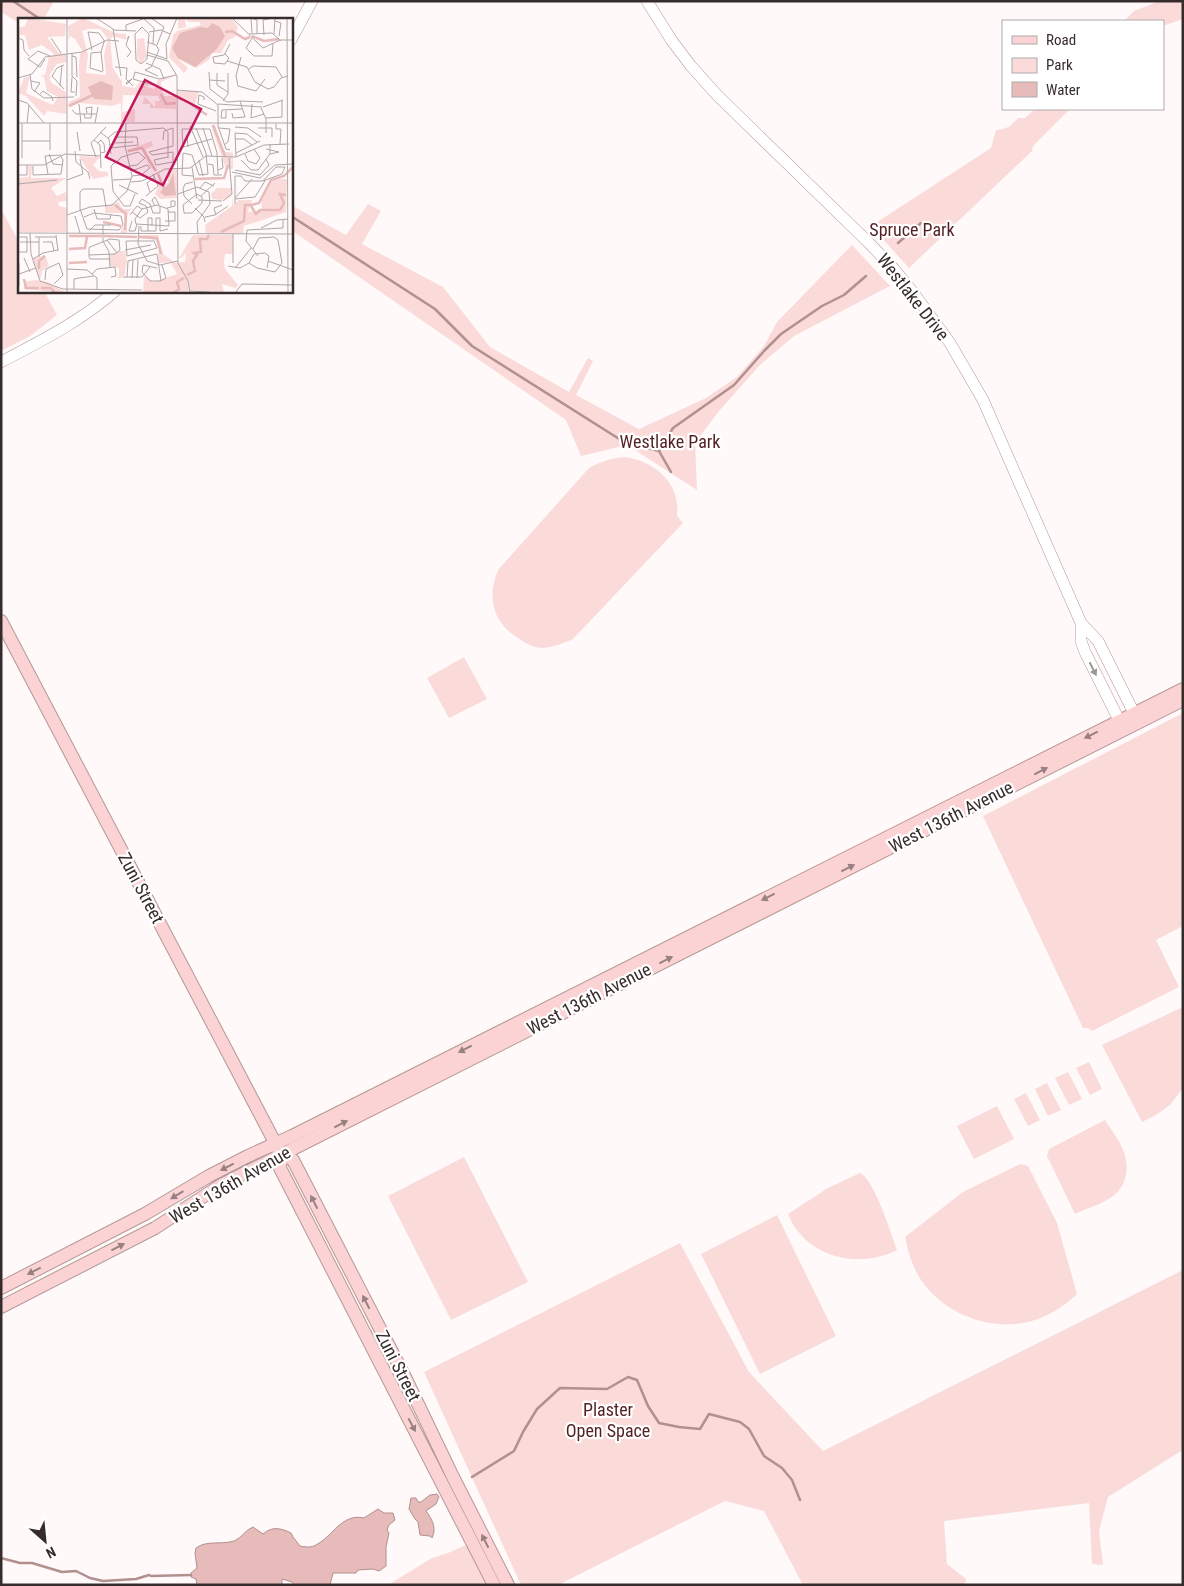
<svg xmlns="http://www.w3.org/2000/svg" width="1184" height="1586" font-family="'Roboto Condensed',sans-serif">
	<rect width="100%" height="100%" fill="#fff9f9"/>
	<path fill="#fadbda" d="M1,1H54L44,19H19V23L1,12Z
		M1160,1H1183V19L1163,26V21H1124L1134,11Z
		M1035,109H1070L1033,146L1032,151L909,268L871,226L991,148L996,130C1008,129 1011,126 1018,118H1025Z
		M368,204L381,211L362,244L443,287L490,347L569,392L588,358L593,361L576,395L639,429L706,398L737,377L764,346L777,322L852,245L890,286L794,336L760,365L719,411L695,443L697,490L627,445L581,456L566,420L291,230V205L346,235Z
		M1,209L19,242V291H44L57,315L30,336L1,351Z
		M626,457C655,462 681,483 677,516L683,523L573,639C564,643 554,647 543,648C534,648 525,643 518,638C492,622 487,597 498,570L589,468C602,461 612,458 626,457Z
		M464,657L487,699L449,718L427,678Z
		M1183,713V926L1156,940L1179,987L1092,1031L1088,1028H1083L983,816Z
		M1181,1008L1183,1012V1088L1170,1105L1156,1115L1142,1122L1102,1045Z
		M1089,1062L1102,1089L1090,1095L1076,1068Z
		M1068,1072L1082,1099L1069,1105L1055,1078Z
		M1047,1083L1061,1110L1048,1116L1035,1089Z
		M1026,1093L1040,1120L1028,1126L1014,1099Z
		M997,1106L1014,1139L974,1159L957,1126Z
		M1105,1120C1111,1130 1119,1139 1123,1150C1130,1165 1127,1186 1113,1196C1103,1204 1087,1208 1075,1214L1047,1156L1049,1149Z
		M464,1157L528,1282L451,1320L388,1196Z
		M1020,1164L1028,1166L1057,1223L1077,1294C1070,1301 1062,1307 1053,1312C1009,1338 949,1321 921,1280C912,1266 908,1252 905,1237L963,1192Z
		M860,1173C874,1179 891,1233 897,1250C858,1270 805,1257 788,1214L828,1188Z
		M777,1215L836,1336L760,1374L701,1254Z
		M680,1243L749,1372L823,1451L1183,1270V1453L1181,1451L1108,1497L1099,1531L1103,1565L1092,1564L1089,1503L944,1521L947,1564L966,1579L965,1585H803L764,1511L725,1501L558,1585H521L424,1372Z
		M468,1544L489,1585H388L432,1558L448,1553Z"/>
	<path fill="#e6bbba" stroke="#b1908f" d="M437,1494L439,1497L436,1504L426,1511C432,1519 437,1528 432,1538L430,1536L420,1535L418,1522L415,1519L409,1509L411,1498H416L418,1502H421L430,1495Z
		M378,1509L384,1513H393L395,1520L389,1525L387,1530L389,1533L386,1547V1566L379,1571L373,1569L358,1570L356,1573H333L330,1585H294L292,1582L282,1579V1585H197L196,1579L191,1577V1573L197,1568L195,1553L196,1548C207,1540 220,1545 234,1541C242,1538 245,1530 253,1527L263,1534C272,1526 281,1528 291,1533L293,1537L300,1546C305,1547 311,1548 316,1545C333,1536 342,1513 364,1518Z"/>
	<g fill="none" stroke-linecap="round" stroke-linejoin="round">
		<path stroke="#b1908f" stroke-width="2.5" d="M13,1L40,19
			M291,216L435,309L472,346L624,442L659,451L673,428L734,385L764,351L781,334L822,306L844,295L866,276
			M898,243L921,223
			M659,451L671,472
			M472,1477L514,1451L523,1432L537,1409L560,1388L607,1389L628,1377L637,1380L648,1406L659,1423L679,1427L700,1429L709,1414L740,1422L749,1429L764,1456L782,1468L792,1480L800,1500
			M1,1558L20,1563H32L62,1572L76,1571L90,1578L103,1581L136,1579L149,1575L151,1576L191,1575"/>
		<g stroke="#b39897" stroke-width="12">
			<path id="tertiary" d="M647,1L672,41L691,66L717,95L869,243L894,269L912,291L950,343L983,400L1081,623V641L1085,652L1123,728
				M291,40L312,1
				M1,362C41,341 81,321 115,291
				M1081,623L1098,641L1138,721"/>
		</g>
		<g stroke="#b39897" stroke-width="14">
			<path id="secondary" d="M1,621L281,1154L280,1168L494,1585
				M281,1154L293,1160L405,1377L453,1477L508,1585
				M1,1288L145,1214L209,1176L248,1156L292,1136L1183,689
				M1,1307L155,1228L221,1185L265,1163L1183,700"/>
		</g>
		<use href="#tertiary" stroke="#fff" stroke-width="11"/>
		<use href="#secondary" stroke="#fcd3d4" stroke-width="12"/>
	</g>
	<defs><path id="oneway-solid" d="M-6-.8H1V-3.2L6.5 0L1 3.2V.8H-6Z" transform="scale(1.25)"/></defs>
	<use fill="#9a9695" href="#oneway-solid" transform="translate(1093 669) rotate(63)"/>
	<g fill="#998080">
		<use href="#oneway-solid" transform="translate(1091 735) rotate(154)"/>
		<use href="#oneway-solid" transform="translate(1041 771) rotate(-27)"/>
		<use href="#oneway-solid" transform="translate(848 868) rotate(-27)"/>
		<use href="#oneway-solid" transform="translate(768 897) rotate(153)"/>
		<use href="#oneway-solid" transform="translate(666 960) rotate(-27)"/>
		<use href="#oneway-solid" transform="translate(465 1049) rotate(153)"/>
		<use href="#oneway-solid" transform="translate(341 1124) rotate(-27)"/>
		<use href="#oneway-solid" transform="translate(227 1167) rotate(153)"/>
		<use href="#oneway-solid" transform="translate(177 1195) rotate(149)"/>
		<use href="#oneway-solid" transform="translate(314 1202) rotate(-117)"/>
		<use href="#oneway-solid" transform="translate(118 1247) rotate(-27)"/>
		<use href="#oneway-solid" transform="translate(34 1271) rotate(153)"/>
		<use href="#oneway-solid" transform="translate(366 1302) rotate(-117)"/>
		<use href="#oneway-solid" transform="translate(412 1425) rotate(62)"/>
		<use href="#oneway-solid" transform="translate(485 1541) rotate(-117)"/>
	</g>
	<g text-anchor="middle" stroke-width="4.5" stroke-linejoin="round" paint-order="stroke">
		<g font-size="18" fill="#541f21" stroke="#fff">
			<text x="912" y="236">Spruce Park</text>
			<text x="670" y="448">Westlake Park</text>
			<text x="608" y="1416">Plaster<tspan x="608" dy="21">Open Space</tspan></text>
		</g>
		<g font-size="18" fill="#362c2b" stroke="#fff">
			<text transform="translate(913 297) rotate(52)" y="6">Westlake Drive</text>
			<text transform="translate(951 817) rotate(-27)" y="6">West 136th Avenue</text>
			<text transform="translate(141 888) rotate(62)" y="6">Zuni Street</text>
			<text transform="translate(589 999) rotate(-27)" y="6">West 136th Avenue</text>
			<text transform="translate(230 1185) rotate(-30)" y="6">West 136th Avenue</text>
			<text transform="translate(398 1366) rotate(63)" y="6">Zuni Street</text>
		</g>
	</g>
	<g transform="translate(18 18)">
		<rect width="275" height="275" fill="#fff9f9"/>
		<path d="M10,0L48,6L47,18L29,19L41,35L48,36L49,44L39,46L31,58L34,59L31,61L35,66L48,74L49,96L29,93L26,98L8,78L0,75L6,60L12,58L8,75L35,87L40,79L29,73L26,59L22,57H27L31,39L36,38L35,35L24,27L11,32L7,17H0V10L7,8ZM65,0L97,15L108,16V22L95,18L92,21L95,50L103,63L104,59V68L117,70L123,62V69L130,65L129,69L136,71L140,62L158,57L143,64V68L146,78H158V91L132,90V86H124L127,79L137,89V83H142L140,78L105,77L104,94L117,91V104H103V85L94,88L62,85V83L50,89L51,84L62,79L61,48L62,35L65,34L57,21L52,18L51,23L50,8ZM70,11H82L90,21L86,37L88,57L68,55L70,37L64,13ZM160,0H213L220,9L217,19L210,22L203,35H194L191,42L178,50L160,41L170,50L166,55L151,39L155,17L159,13L183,7L182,4H171L167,1L168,9L160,11ZM126,20L129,38L123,46L119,40V21ZM160,73H181L177,86L160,82ZM193,107H197L205,133L215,135V151H208ZM134,123L135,128L127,131L138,154L131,148L124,131L110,135L109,132ZM61,138L82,139L75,147L81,153L90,154V158L75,161ZM10,148H14L13,160H48L33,170L39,178L48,174L49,183L40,184L41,188L49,190L48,214H0V160L11,159ZM150,151H159V180L142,181L137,176L141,167L150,165ZM261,161H269L268,194L226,208L225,216H188L187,207L214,188V177L215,187L221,182H234L230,194L244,192L243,179L253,163ZM199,170H214L213,178L204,182L194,181L193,176ZM100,184L105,191H113L109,197V215H102L105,209L107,210L106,195H87V189ZM120,217H140L145,236L156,244L140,245L141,224ZM175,217H215V236H207L206,244L207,251L220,267L218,270L204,266L206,275L172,272L169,262L171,275H125L126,258L136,264L159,256L153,245L167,244L168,235L163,240H161ZM102,233H107L109,243L106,260H97L101,259V250L92,248V237ZM27,237L31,248L24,253L22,263L15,241ZM18,262L30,264L48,275L6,271V264Z" fill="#fadbda" fill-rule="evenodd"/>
		<path d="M194,5L202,9L207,18L198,32L177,49L160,40L154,30L162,15L182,9L190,10ZM83,63L95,68L94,82L76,81L70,69ZM155,155L158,177L147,178L142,174L151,166Z" fill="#e6bbba"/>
		<path fill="none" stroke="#e6bbba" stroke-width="2.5" d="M207,14L214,13L227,21L232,19M234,18L246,23L261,21M143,76L148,86L158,85M174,87L189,97M51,88L75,77M195,107L207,138M110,133L124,130L138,153M140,156L146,171M177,161L206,160L210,147M97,187L108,196L107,212M233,187L241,185L253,162L266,158L275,149M233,188L238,196L242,192H262L266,185L262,176L268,177M85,204L103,208M203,214L226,203L227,187H233M51,218H84M86,218L119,219M121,219L139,220L143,236M51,231L67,230L69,219M51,245L69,244M21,251V243L27,238M169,257L177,253L175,243L179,237L176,235L183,234L182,221H189L191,217M6,261L8,270H21M23,270H33L37,275M155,275L161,271L159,264L166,260"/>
		<path fill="none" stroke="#afa7a7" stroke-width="1" d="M49,0V275M78,0L95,11L103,58M125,0L136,10L135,26M133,0L146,9L139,27M214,0L245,30L262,22H275M233,0L239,2V15M233,0L234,15M269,0L270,275M257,3L263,5L261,18M124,9L131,16L129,41L123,46L118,42L117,16ZM95,12L118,13M108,12V7L125,1M131,14L143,12L152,16M231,16L254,15L263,23M256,16L257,0M246,17L245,2L251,1M0,20L5,22L6,32L11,38M33,20L43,35M234,20L228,30L236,38H254L255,26M129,24L138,27L141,32L133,49L127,52L140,58M74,32L70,14L81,15L87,24M83,34L73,35L72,50L85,54M129,34L149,41M54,35V58L59,63L58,78M207,36L211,40L207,46L196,45L195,39L206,37L212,26M129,37L150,43M54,38L58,39L59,59M109,39L113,34L108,27L111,18L109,21M223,39L218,58L220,68L238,73L247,61M27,41L22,49L10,41L20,33L32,38M149,41L148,26L159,0M150,43L159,58L160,245L170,263L172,275M209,43L229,49L237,64L250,71L256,69L263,60L270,58M128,45L142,51L146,61M97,49L109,50L108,61L115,68M231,51L235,48L258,49L264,59M85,53L83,34L86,24M191,54L192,71L209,84L222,83L227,99L215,100L214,95M199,55V67L210,74M12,57L14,71L26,80L56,79M54,59L53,74H57M0,60L14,56L27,39L64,34L89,22L101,23M114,61L109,66L108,65L109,64ZM115,61L117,54L141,61L158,57M115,61L135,67M191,62L207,63M13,63L22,65L16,74M42,68L44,47M46,71L34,58L39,50L46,47M159,72L184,74L200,87M21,77L25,73L34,79L35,83M0,82L9,85L26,105M186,82V79L181,77L180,86L198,93M205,83L210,76V55M222,83L245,84M61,86L63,105M200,86L244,89M234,86L233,100L246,96M200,87V108L208,131L212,132M245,89L265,82M243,90L248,101V115M54,92L58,96H78M208,93V100H203L204,92L224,91M66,96L67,100H73L74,89L68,90L69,95M248,100L264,99V82M0,105H275M4,105V140M9,105L11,87M32,105V132M77,105L80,89M258,106V111H263L262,126M172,108L185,139M217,109L230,110L243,119M185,110L194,138M201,110L212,111L210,124L206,127M240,110H254V119M59,114L62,133M82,114L91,121L93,136M90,120L97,114L146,110L150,114V140M194,121L165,129L164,111H192L199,135L200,156M217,121H226L234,127M76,122L82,127L83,150M145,122L146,113L155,110M4,123H32M80,125L83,122L86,126L87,134L83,135M97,125L115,124M170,129L169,117L173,114M93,130L120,127L119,119H98M248,131L261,134L252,136M57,133L58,144L70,154L72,161M218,135L242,123M31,136L35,146L45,147M227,136L230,143L238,146L242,140L236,131M78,139L73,125L88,109M150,139L136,142L138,147L155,144V134L134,137L131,134L155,128V110M218,139L217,115L229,116L239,124M181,142L185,158M223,142L233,152H240L252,136V126M99,143L106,149L119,147L127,140L120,134L104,139H103L101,142L95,146L94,147L93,149L95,173L106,188H112L117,176M190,146L195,147L196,157H204M0,147H26L47,136L83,138M15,148V157L43,156L45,142L42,137L27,138L30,156M174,149L179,181M200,152L205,150L204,140M217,152L242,157L251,147L248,141M114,153L129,147L132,150L123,157L114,158M214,154L242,160L257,147L275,146M0,157H9V147M175,158L164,157L165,135L174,137L181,157L190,156L188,135L178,110M49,162L65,156L62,141M95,162L113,161M113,164L124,163L147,151L172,150L188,138L218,139L246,127L271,126M0,166L39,162M101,167L120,176M182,170L187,164L196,168M132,174L129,165L137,159M160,176L179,169L191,174L192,186L179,204L180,216M179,176L184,179V185L174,195H166L165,187ZM128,178L140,168L135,156M183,178L197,165M217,180L234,161M217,181L237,179L247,163M180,182L204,183M205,183L214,176L211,140M174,186L166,178L165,171L167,166L175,164M217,186V158H223L227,163H245L258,149H267L264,156L245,163M139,187L150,191L151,208L118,206L117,201L124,191ZM137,188L134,182L137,179L141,187M88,189L85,171H65L62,174V191L69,211L101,212L105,207L103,198M149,190L157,188V183H153V188M177,190L186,199L187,204M76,191L79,201H92L93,196M114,194L122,200L130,194L128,188L121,185L124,181L132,186L135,195H142V188M49,197L72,189L94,187L109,173L114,158L107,128L108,105M112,197L119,188L124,191M198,197L196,190L204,187M57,198L62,215M66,199L76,195L103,198M187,199L197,197L210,188M114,203L111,213H117L119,206M147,203H157V194H150M85,207V223L91,234L92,249M121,208L120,226L129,243L142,247L160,243M123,208V213H138V200H142V213L150,211M243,210L259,202L270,201M72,212L77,207H93M130,213V200H134V208M0,215L275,216M12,215L13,236L22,263L45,271L124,272M215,216V245M38,217L40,233M0,219H9V234H0M17,219H38M21,219V239M89,222L99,235M108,223H136L139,230M108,223L109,238M2,224H21M25,224H34L36,233M107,232L133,227M247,235L251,238L249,250M71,237L97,236L102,232L101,222L92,221L72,229L71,230V239L72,241H92M109,238L139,230M240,238L228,223L229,212L265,210V201M6,240L12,254M15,241L25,235L40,232M250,243L275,252M1,245V268M231,245L239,250L257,254L264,245L260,222L256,219L241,220L235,231M231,245L236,236L247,235M210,248L222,250L231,245M218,249L233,230M139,250L125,247L124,254L132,263H142L148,260L144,247M49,251L69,252L79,260V272M1,256L18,250M74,256L79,251L97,249L98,258L93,259M106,259H124L132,249M109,259L110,243L139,236L143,263M61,260L76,258M114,260L115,242M119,260L120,242M27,262L28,251L41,245L45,257L36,266M56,271V261L61,260M172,273L192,274M217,275L224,266L275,267"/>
		<path fill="#c2185b" fill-opacity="0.15" stroke="#c2185b" stroke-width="2.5" d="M127,62L183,91L145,167L88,139Z"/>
		<rect width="275" height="275" fill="none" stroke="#362c2b" stroke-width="2.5"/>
	</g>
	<rect width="1184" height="1586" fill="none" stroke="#362c2b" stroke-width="5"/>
	<rect x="1002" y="20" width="162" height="90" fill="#ffffff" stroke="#afabaa"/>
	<rect x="1012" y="36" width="25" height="8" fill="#fcd3d4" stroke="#afabaa"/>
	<text x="1046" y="45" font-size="15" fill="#362c2b">Road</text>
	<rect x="1012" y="58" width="25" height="15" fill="#fadbda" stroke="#afabaa"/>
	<text x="1046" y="70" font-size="15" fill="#362c2b">Park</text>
	<rect x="1012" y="82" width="25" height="15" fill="#e6bbba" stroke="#afabaa"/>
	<text x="1046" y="95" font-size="15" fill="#362c2b">Water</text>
	<g transform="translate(45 1541) rotate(153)" stroke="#ffffff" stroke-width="4" paint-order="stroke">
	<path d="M0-4L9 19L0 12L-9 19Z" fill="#362c2b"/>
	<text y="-8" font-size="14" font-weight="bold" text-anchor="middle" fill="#362c2b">N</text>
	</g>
</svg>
